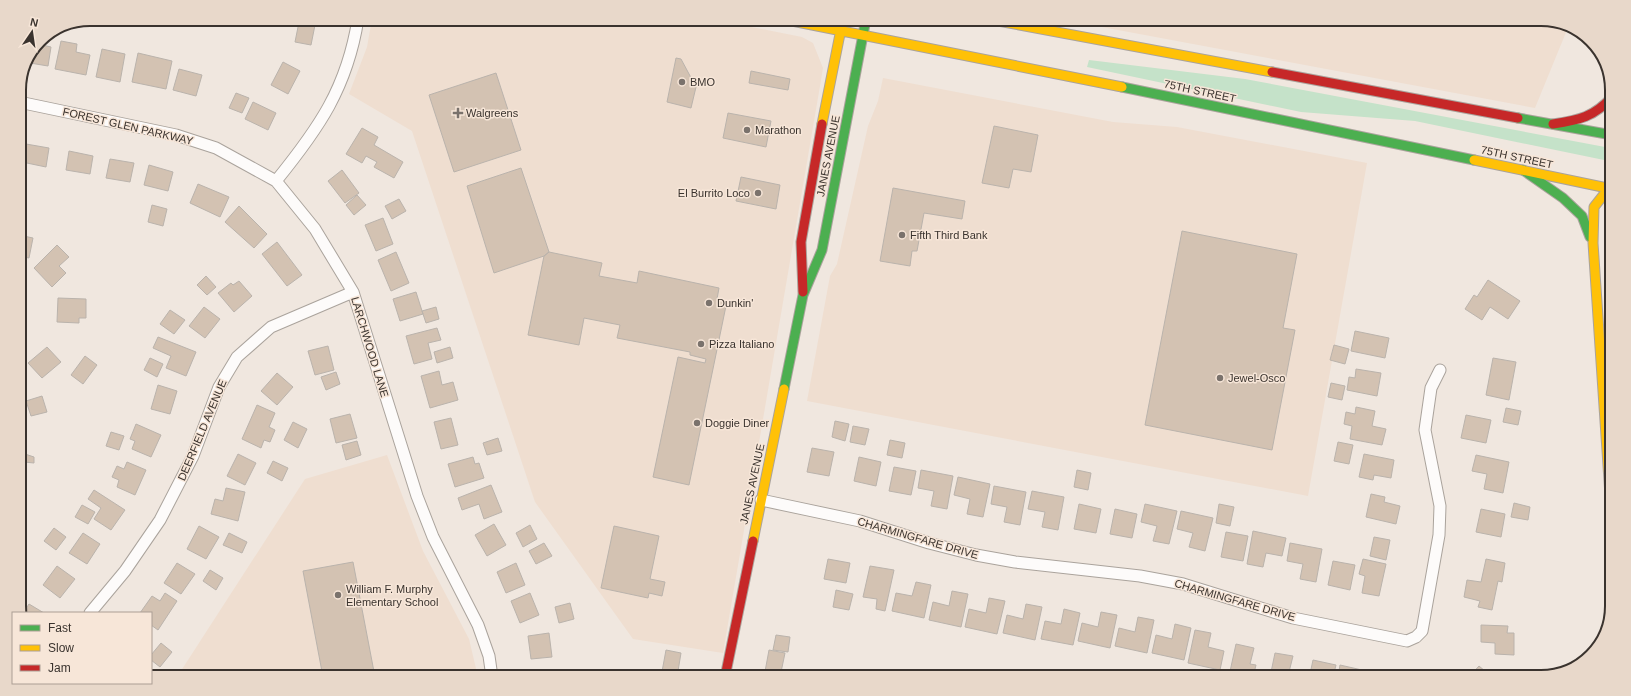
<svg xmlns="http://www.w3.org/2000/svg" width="1631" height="696" font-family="Helvetica,sans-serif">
	<rect width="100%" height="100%" fill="#f0e7df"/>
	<path fill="#efded0" d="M372,19H711L802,37L813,43L823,68L820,86L723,653L633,639L535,502L412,131L349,94L367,47Z
		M1059,19H1541L1569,25L1535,108Z
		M883,78L1113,122L1177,127L1367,163L1308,496L807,401L830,276L837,264L868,126L878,101Z
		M387,455L423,551L469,639L478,677H177L305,479Z"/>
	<path fill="#c5e2c9" d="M1089,60L1245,79L1605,147L1607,158L1604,160L1415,121L1301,112L1087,67Z"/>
	<path fill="#d3c2b2" stroke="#bab3ac" d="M182,19H198L197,24L182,21Z
		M299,22L315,25L311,45L295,42Z
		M61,41L77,44L76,52L90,55L86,75L55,69Z
		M38,44L51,47L48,66L30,63Z
		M102,49L125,54L120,82L96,77Z
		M138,53L172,61L166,89L132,82Z
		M676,58L681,59L696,87L691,108L667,102Z
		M283,62L300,71L288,94L271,85Z
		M179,69L202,75L196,96L173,90Z
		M751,71L790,79L788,90L749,83Z
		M496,73L521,150L454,172L429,95Z
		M236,93L249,98L242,113L229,108Z
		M253,102L276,113L268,130L245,119Z
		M728,113L771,121L766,147L723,138Z
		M994,126L1038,135L1031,172L1013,169L1009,188L982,183Z
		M362,128L378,137L374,145L403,162L394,178L374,167L377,162L366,156L362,163L346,154Z
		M26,144L49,148L46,167L22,162Z
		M69,151L93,156L90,174L66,170Z
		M110,159L134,163L130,182L106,178Z
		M149,165L173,172L168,191L144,185Z
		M521,168L549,252L544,256L494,273L467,186Z
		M342,170L359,193L345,203L328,181Z
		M741,177L780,185L776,209L736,201Z
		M198,184L229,197L220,217L190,203Z
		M893,188L965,201L962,219L924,213L917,251H912L910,266L880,261Z
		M357,195L366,205L354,215L346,205Z
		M399,199L406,211L392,219L385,206Z
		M152,205L167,209L163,226L148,222Z
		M239,206L267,234L254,248L225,222Z
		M383,218L393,244L376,251L365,225Z
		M1182,231L1297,254L1283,328L1295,330L1272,450L1145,425Z
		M19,235L33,238L29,258L19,256Z
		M277,242L302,275L287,286L262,254Z
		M57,245L69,257L59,266L66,273L52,287L34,268Z
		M396,252L409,283L391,291L378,260Z
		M549,252L602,263L599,276L637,283L639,271L719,288L717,299L727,301L689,485L653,477L678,357L705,363L706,359L690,355V352L617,338L620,325L584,318L579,345L528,335L544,256Z
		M206,276L216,287L207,295L197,285Z
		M1488,280L1520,301L1508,319L1490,307L1482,320L1465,309L1474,295L1477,297Z
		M239,281L252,296L234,312L218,293L231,283L233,285Z
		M416,292L423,314L400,321L393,299Z
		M58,298L86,299V318H79V323L57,322Z
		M204,307L220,319L205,338L189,326Z
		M436,307L439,319L426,323L422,311Z
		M170,310L185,320L174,334L160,324Z
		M437,328L441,340L428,343L432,359L414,364L406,336Z
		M1355,331L1389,338L1385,358L1351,351Z
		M158,337L196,352L186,376L166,368L171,356L153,348Z
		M1334,345L1349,349L1345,364L1330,360Z
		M328,346L334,370L315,375L308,351Z
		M47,347L61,362L42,378L28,363Z
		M450,347L453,358L437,363L434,352Z
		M85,356L97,365L83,384L71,375Z
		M150,358L163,364L157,377L144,370Z
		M1493,358L1516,362L1509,400L1486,395Z
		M1356,369L1381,373L1377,396L1347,390L1349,377L1355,378Z
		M439,371L442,385L453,382L458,400L430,408L421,376Z
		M336,372L340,384L326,390L321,377Z
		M277,373L293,387L277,405L261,391Z
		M1331,383L1345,386L1342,400L1328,397Z
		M158,385L177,391L170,414L151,409Z
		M42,396L47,412L31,416L26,401Z
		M257,405L275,413L269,427L275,430L270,442L264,440L261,448L242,439Z
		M1356,407L1375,411L1372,426L1386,429L1382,445L1350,439L1352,426L1344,424L1346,412L1355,414Z
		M1506,408L1521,411L1518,425L1503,422Z
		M350,414L357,438L336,443L330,419Z
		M1466,415L1491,420L1486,443L1461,438Z
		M451,418L458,445L441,449L434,422Z
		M835,421L849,424L845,441L832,437Z
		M293,422L307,429L298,448L284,440Z
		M136,424L161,435L151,457L132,449L135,441L130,439Z
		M853,426L869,429L865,445L850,442Z
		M111,432L124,436L119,450L106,446Z
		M498,438L502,451L487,455L483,443Z
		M890,440L905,443L902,458L887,455Z
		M357,441L361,455L346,460L342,445Z
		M1338,442L1353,445L1349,464L1334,461Z
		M812,448L834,452L829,476L807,472Z
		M25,454L34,457V463L24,462Z
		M238,454L256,463L245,485L227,476Z
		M1364,454L1394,460L1391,478L1374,475L1373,480L1359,477Z
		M1476,455L1509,462L1503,493L1484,489L1487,474L1472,471Z
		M473,457L475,464L479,463L484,478L455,487L448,464Z
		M859,457L881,462L876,486L854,481Z
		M273,461L288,468L282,481L267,473Z
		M127,462L146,470L135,495L117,487L119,480L112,477L117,466L124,469Z
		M894,467L916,471L911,495L889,491Z
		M921,470L953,476L947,509L931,506L934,491L918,488Z
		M1077,470L1091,473L1088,490L1074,487Z
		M958,477L990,484L983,517L967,514L970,499L954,495Z
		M491,485L502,512L484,519L479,504L462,510L458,498Z
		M994,486L1026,492L1020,525L1004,522L1007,507L991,504Z
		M226,488L245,492L238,521L211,514L215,499L223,501Z
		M94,490L125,510L111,530L94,519L101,508L88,499Z
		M1032,491L1064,497L1058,530L1042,527L1045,512L1028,509Z
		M1371,494L1385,497L1384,502L1400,506L1396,524L1366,517Z
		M1514,503L1530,507L1528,520L1511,517Z
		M1079,504L1101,509L1096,533L1074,529Z
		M1145,504L1177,511L1169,544L1153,541L1157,526L1141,522Z
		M1219,504L1234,507L1230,526L1216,523Z
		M82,505L95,512L88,524L75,517Z
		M1115,509L1137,514L1132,538L1110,534Z
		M1481,509L1505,514L1501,537L1476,532Z
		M1181,511L1213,518L1205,551L1189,547L1193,533L1177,529Z
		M494,524L506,545L487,556L475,535Z
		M530,525L537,539L523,547L516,533Z
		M199,526L219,537L206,559L187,549Z
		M614,526L659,536L650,579L665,582L662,596L649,593L648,598L601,588Z
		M54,528L66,537L56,550L44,541Z
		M1253,531L1286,538L1282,556L1266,553L1263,567L1247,564Z
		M1226,532L1248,536L1243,561L1221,557Z
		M83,533L100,544L87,564L69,553Z
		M229,533L247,542L242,553L223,545Z
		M1374,537L1390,540L1386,560L1370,556Z
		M544,543L552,556L536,564L529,551Z
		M1290,543L1322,549L1316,582L1300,579L1303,564L1287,561Z
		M828,559L850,563L846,583L824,579Z
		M1363,559L1386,564L1379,596L1362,593L1365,576L1359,574Z
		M1486,559L1505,563L1502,582L1498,581L1492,610L1478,607L1480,601L1464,597L1467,580L1481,582Z
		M1333,561L1355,565L1350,590L1328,585Z
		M353,562L375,677H323L303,571Z
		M177,563L195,574L181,594L164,583Z
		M516,563L525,585L506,593L497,572Z
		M57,566L75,579L60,598L43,585Z
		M870,566L894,570L885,611L876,609L877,599L863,597Z
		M210,570L223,578L216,590L203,581Z
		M916,582L931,585L924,618L892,611L896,593L912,596Z
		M836,590L853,594L849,610L833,607Z
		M952,591L968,594L961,627L929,620L933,602L949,606Z
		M165,593L177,601L158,630L151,625V613H140L152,596L160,601Z
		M530,593L539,615L520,623L511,601Z
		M989,598L1005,601L997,634L965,627L969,609L986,613Z
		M570,603L574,619L559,623L555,607Z
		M29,604L44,613H23Z
		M1026,604L1042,607L1035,640L1003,633L1007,615L1023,619Z
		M1064,609L1080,613L1073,645L1041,639L1045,621L1061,624Z
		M1101,612L1117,615L1110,648L1078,641L1082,623L1098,627Z
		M1138,617L1154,620L1147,653L1115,646L1119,628L1135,632Z
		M1175,624L1191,628L1184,660L1152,653L1156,635L1172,639Z
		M1481,625L1508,626L1507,633H1514V655L1495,654V643L1481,642Z
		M1195,630L1211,633L1208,647L1224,651L1220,670L1188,663Z
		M549,633L552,657L531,659L528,636Z
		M776,635L790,637L788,652L773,650Z
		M161,643L172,652L160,667L151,660V655Z
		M1236,644L1254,648L1250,664L1256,665L1253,677L1229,676Z
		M666,650L681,653L677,677H661Z
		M769,650L785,653L780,677H764Z
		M1275,653L1293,656L1289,672L1295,673L1294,677H1270Z
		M1313,660L1336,665L1333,677H1300L1302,672L1310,674Z
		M1340,665L1362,670L1361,677H1338Z
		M1479,666L1492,677H1469Z
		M811,670L838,675V677H810Z
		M571,673H587V677H571Z"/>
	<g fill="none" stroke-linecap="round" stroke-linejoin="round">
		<g stroke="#aaa39c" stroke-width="13">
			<path id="street" d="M19,102L176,135L216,148L276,181L315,229L353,292L417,496L433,537L478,625L489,656L492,677
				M276,181C319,128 347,88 358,19
				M761,500L860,521L929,543L976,555L1015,562L1140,576L1183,584L1293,618L1407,641L1416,637L1422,631L1439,535L1440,506L1425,430L1431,388L1440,370
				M90,613L125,571L160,520L193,456L219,387L237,357L271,327L353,292"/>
		</g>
		<g stroke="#aaa39c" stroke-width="11">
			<path id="fast" d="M1122,87L1474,160
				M1518,118L1612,135
				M1523,170L1563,198L1582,216L1590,237
				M784,389L803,295L822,250L866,19"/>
		</g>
		<g stroke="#aaa39c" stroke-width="11">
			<path id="slow" d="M782,19L1122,87
				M987,19L1272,72
				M822,124L843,19
				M1474,160L1612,189
				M1612,175L1609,188L1594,207L1593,243L1612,525
				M753,541L784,389"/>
		</g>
		<g stroke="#aaa39c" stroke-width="11">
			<path id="jam" d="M1272,72L1518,118
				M1553,124C1579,120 1594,117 1612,97
				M803,292L801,242L822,124
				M725,677L753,541"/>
		</g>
		<use href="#street" stroke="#fdfbfa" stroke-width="11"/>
		<use href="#fast" stroke="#4caf50" stroke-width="9"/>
		<use href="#slow" stroke="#ffc107" stroke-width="9"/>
		<use href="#jam" stroke="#c62828" stroke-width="9"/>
	</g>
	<g fill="#7a726c" stroke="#f7e6d8" stroke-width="1.5">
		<circle cx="682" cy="82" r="4"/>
		<path d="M456 107h4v4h4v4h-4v4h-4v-4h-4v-4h4z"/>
		<circle cx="747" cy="130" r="4"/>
		<circle cx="758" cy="193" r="4"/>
		<circle cx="902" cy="235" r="4"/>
		<circle cx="709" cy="303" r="4"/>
		<circle cx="701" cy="344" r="4"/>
		<circle cx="1220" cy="378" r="4"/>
		<circle cx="697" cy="423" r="4"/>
		<circle cx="338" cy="595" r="4"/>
	</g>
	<g text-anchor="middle" stroke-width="3" stroke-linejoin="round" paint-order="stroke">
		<g font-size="11" fill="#3a332e" stroke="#f7e6d8" text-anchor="start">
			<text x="690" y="86">BMO</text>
			<text x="466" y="117">Walgreens</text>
			<text x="755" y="134">Marathon</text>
			<text x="750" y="197" text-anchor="end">El Burrito Loco</text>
			<text x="910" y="239">Fifth Third Bank</text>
			<text x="717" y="307">Dunkin'</text>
			<text x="709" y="348">Pizza Italiano</text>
			<text x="1228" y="382">Jewel-Osco</text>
			<text x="705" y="427">Doggie Diner</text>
			<text x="346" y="593">William F. Murphy<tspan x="346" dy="13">Elementary School</tspan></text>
		</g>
		<g font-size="11" fill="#3a332e" stroke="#f7e6d8">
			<text transform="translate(1200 91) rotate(12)" y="4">75TH STREET</text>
			<text transform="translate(128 126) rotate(13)" y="4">FOREST GLEN PARKWAY</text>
			<text transform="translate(828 156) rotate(-79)" y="4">JANES AVENUE</text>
			<text transform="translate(1517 157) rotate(12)" y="4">75TH STREET</text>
			<text transform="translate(370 347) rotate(73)" y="4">LARCHWOOD LANE</text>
			<text transform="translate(202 430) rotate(-67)" y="4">DEERFIELD AVENUE</text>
			<text transform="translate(752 484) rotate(-78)" y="4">JANES AVENUE</text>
			<text transform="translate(918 538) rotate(16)" y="4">CHARMINGFARE DRIVE</text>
			<text transform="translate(1235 600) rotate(16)" y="4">CHARMINGFARE DRIVE</text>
		</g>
	</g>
	<path d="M0 0H1631V696H0ZM90 26H1541A64 64 0 0 1 1605 90V606A64 64 0 0 1 1541 670H90A64 64 0 0 1 26 606V90A64 64 0 0 1 90 26Z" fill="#e8d8ca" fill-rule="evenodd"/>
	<path fill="none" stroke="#3a332e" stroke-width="2" d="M90 26H1541A64 64 0 0 1 1605 90V606A64 64 0 0 1 1541 670H90A64 64 0 0 1 26 606V90A64 64 0 0 1 90 26Z"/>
	<rect x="12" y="612" width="140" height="72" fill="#f7e6d8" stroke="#ab9e94"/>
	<rect x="20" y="625" width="20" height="6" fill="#4caf50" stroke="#ab9e94"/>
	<text x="48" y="632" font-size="12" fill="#3a332e">Fast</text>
	<rect x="20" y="645" width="20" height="6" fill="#ffc107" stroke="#ab9e94"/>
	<text x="48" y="652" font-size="12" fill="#3a332e">Slow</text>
	<rect x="20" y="665" width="20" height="6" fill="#c62828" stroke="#ab9e94"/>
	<text x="48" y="672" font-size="12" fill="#3a332e">Jam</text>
	<g transform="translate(32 32) rotate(13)" stroke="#f7e6d8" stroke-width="3" paint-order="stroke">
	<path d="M0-3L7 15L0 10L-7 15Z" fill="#3a332e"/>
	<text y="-6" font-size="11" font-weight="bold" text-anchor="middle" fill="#3a332e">N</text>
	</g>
</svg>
